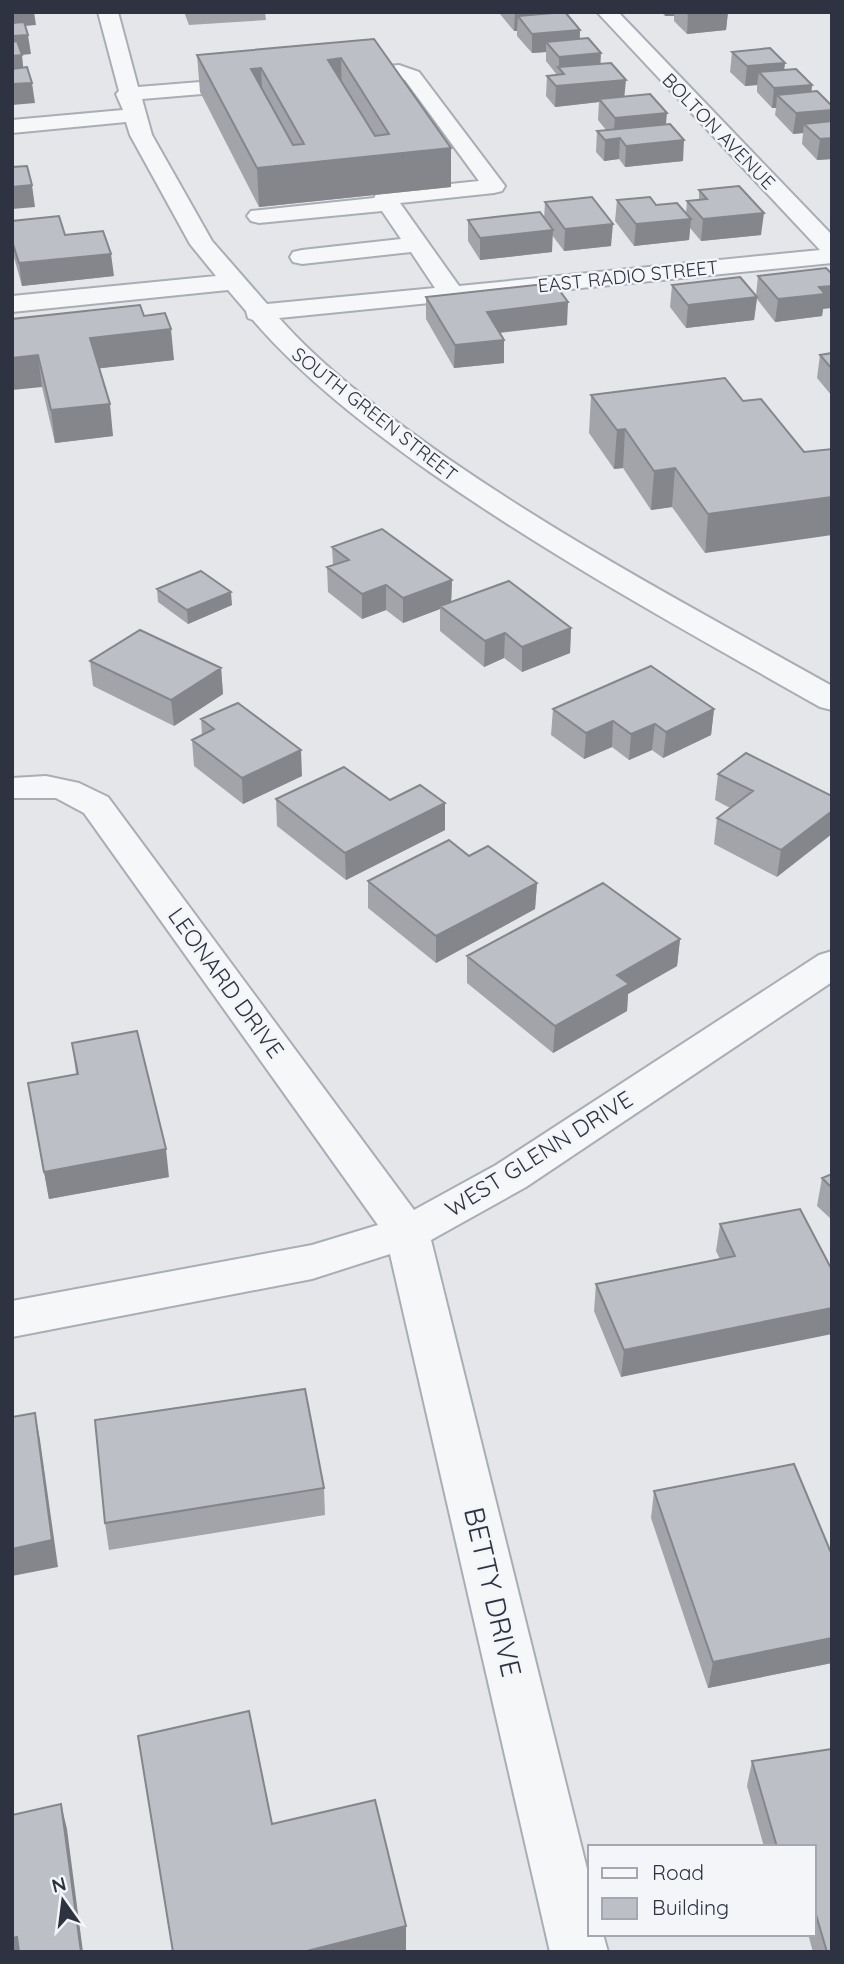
<svg xmlns="http://www.w3.org/2000/svg" width="844" height="1964" font-family="Quicksand,sans-serif">
	<rect width="100%" height="100%" fill="#e4e6ea"/>
	<g fill="none" stroke-linecap="round" stroke-linejoin="round">
		<g stroke="#a9adb4" stroke-width="4">
			<path id="minor" d="M98,12H118L138,87L250,78L257,80L260,84L257,88L250,90L142,99L152,135L212,241L267,304L435,288L411,252L302,264L293,262L290,257L293,252L302,250L401,239L382,211L259,223L251,221L247,216L251,211L374,198L377,193L385,191L479,181L405,80L397,77L345,82L338,80L335,76L338,72L345,70L399,65L419,72L505,186L502,191L494,193L400,203L459,286L820,250L597,12H618L832,235V263L279,318C326,371 390,418 447,458C570,543 702,613 832,686V710L820,707C688,632 554,559 430,472C367,427 303,378 253,320L248,318L246,311L228,290L12,312V296L216,276L190,244L130,135L126,122L12,133V120L123,110L116,94L119,91Z
				M46,776L79,783L108,797L414,1210L496,1165L819,955L832,951V982L526,1187L431,1240L590,1881V1934H603L608,1952H550L390,1254L312,1279L12,1337V1301L312,1245L378,1225L84,813L56,798H12V778Z"/>
		</g>
		<use href="#minor" fill="#f6f7f9" fill-rule="evenodd"/>
	</g>
	<path fill="#a2a4aa" d="M184,12H265L266,20L189,25Z
		M500,12H558L580,30V39L600,64L625,97L666,125L683,161L625,167L619,159L604,161L596,152L597,131L606,130L598,120L599,102L555,107L546,96L547,76L557,75L546,61V52L532,53L517,36V31H514L500,14Z
		M661,12H728L726,30L687,34L674,21V16H665Z
		M374,39L451,148V187L259,207L200,92L197,55Z
		M732,52L785,63L784,70L812,85L811,92L832,106V159L817,160L802,144L803,133L793,134L775,115L776,108H772L757,92V85L745,86L730,72Z
		M699,190L761,235L701,241L690,228L689,240L634,246L615,221L617,200L656,205L686,213L687,201L699,200Z
		M545,202L611,246L564,251L552,235V252L480,260L468,241V220L544,219Z
		M12,221L65,235L114,276L22,286L13,254Z
		M758,276L823,309L822,316L775,322L757,299L754,320L686,328L670,307L672,285L756,296Z
		M426,297L567,325L500,333L504,363L454,368L426,319Z
		M144,316L174,360L99,368L113,436L55,443L42,387L12,319Z
		M832,353V396L817,378L820,355Z
		M725,378L705,553L672,507L651,510L623,468L614,469L589,433L591,395Z
		M332,547L452,580L451,602L571,628L570,653L522,672L504,658L484,667L440,631V609L403,623L386,610L362,619L328,592L327,567L333,565Z
		M157,589L232,605L188,624L158,602Z
		M90,661L221,668L223,694L174,726L93,686Z
		M553,709H714L711,735L663,758L652,750L629,760L612,747L584,759L551,735Z
		M201,719L302,776L243,804L194,766L192,740L202,735Z
		M718,774L832,796L777,877L714,844L717,818L730,808L715,800Z
		M276,799L390,800L445,803V830L346,880L277,826Z
		M469,856L537,883L535,909L436,963L368,908V881Z
		M680,939L677,966L628,994L627,1011L553,1053L467,983V956Z
		M72,1043L169,1177L49,1199L28,1083L76,1074Z
		M832,1174V1220L817,1206L822,1178Z
		M720,1224L832,1270L621,1377L594,1311L596,1284L720,1259L716,1251Z
		M324,1488L325,1515L109,1550L105,1523Z
		M654,1491L832,1555V1663L708,1688L651,1518Z
		M832,1749V1952H813L808,1934H814V1847H764L747,1786L752,1761Z"/>
	<path fill="#84868b" d="M12,12H34L36,25L12,27Z
		M515,12H558V28L518,16L517,31H514Z
		M665,12H675L674,16H665Z
		M686,12H728L726,30L687,34L688,14Z
		M580,30L579,49L546,42V52L532,53V34Z
		M28,35L31,54L12,56V36Z
		M601,53L600,73L564,74L559,68V57Z
		M22,55L24,75L12,76V56Z
		M341,58L342,95L328,60Z
		M785,63L782,83L759,72L757,85L745,86L747,66Z
		M261,68L263,105L251,69Z
		M626,80L624,100L599,99V102L555,107L556,86Z
		M32,83L35,103L12,105V84Z
		M812,85L810,105L777,95L776,108H772L774,88Z
		M832,110V130L804,124L803,133L793,134L796,113Z
		M667,113L665,134L613,139L615,118Z
		M620,138L619,159L604,161L605,140Z
		M832,138V159L817,160L820,139Z
		M684,140L683,161L625,167L626,146Z
		M451,148V187L259,207L257,168Z
		M32,185L35,207L12,209V187Z
		M764,213L761,235L701,241L703,219Z
		M691,219L689,240L634,246L636,224Z
		M613,224L611,246L564,251L565,229Z
		M553,230L552,252L480,260V238Z
		M111,254L114,276L22,286L19,263Z
		M832,286V308L823,309L822,316L775,322L778,299L819,287Z
		M757,297L754,320L686,328L688,305Z
		M568,302L567,325L486,334L487,312Z
		M171,329L174,360L94,369L90,338Z
		M504,340V363L454,368L455,345Z
		M38,355L42,387L12,390V358Z
		M110,404L113,436L55,443L51,410Z
		M625,429L623,468L614,469L617,430Z
		M675,468L672,507L651,510L654,471Z
		M832,497V535L705,553L708,514Z
		M452,580L451,605L440,606V609L403,623V598Z
		M386,585V610L362,619V594Z
		M231,592L232,605L188,624L187,610Z
		M571,628L570,653L522,672V647Z
		M505,633L504,658L484,667L485,641Z
		M221,668L223,694L174,726L171,700Z
		M714,709L711,735L663,758L666,732Z
		M613,721L612,747L584,759L586,733Z
		M655,724L652,750L629,760L631,734Z
		M301,750L302,776L243,804L242,778Z
		M445,803V830L346,880L345,853Z
		M832,811V834L777,877L781,850Z
		M537,883L535,909L436,963V936Z
		M680,939L677,966L628,994L627,1011L553,1053L555,1026L617,975Z
		M166,1149L169,1177L49,1199L44,1172Z
		M832,1308V1334L621,1377L624,1350Z
		M35,1413L40,1440L58,1567L12,1576V1549Z
		M832,1638V1663L708,1688L713,1662Z
		M61,1804L67,1829L83,1952H81Z
		M406,1926V1950L401,1952H303Z
		M17,1937L21,1952H12V1938Z"/>
	<path fill="#bcbfc6" stroke="#84868b" stroke-width="2" fill-rule="evenodd" d="M565,12L580,30L532,34L518,16Z
		M686,12H712L688,14Z
		M24,22L28,35L12,36V23Z
		M588,38L601,53L559,57L546,42Z
		M374,39L451,148L257,168L197,55ZM341,58L389,134L375,136L328,60ZM261,68L304,144L293,145L251,69Z
		M17,41L22,55L12,56V42Z
		M770,48L785,63L747,66L732,52Z
		M611,63L626,80L556,86L547,76L564,74L558,67Z
		M27,67L32,83L12,84V69Z
		M796,69L812,85L774,88L759,72Z
		M817,91L832,106V110L796,113L777,95Z
		M650,94L667,113L615,118L599,99Z
		M832,121V138L820,139L804,124Z
		M670,124L684,140L626,146L620,138L605,140L597,131Z
		M27,166L32,185L12,187V167Z
		M739,186L764,213L703,219L687,201L707,199L699,190Z
		M592,197L613,224L565,229L545,202Z
		M650,197L656,205L677,203L691,219L636,224L617,200Z
		M540,212L553,230L480,238L468,220Z
		M59,216L65,235L103,231L111,254L19,263L12,241V221Z
		M826,268L832,274V286L819,287L825,294L778,299L758,276Z
		M740,277L757,297L688,305L672,285Z
		M554,283L568,302L487,312L504,340L455,345L426,297Z
		M140,305L144,316L165,313L171,329L90,338L110,404L51,410L38,355L12,358V319Z
		M832,353V369L820,355Z
		M725,378L743,401L761,399L804,452L832,449V497L708,514L675,468L654,471L625,429L617,430L591,395Z
		M382,529L452,580L403,598L386,585L362,594L327,567L349,560L332,547Z
		M201,571L231,592L187,610L157,589Z
		M509,581L571,628L522,647L505,633L485,641L440,606Z
		M140,630L221,668L171,700L90,661Z
		M651,666L714,709L666,732L655,724L631,734L613,721L586,733L553,709Z
		M238,703L301,750L242,778L192,740L214,729L201,719Z
		M746,753L832,796V811L781,850L717,818L753,791L718,774Z
		M344,767L390,800L420,785L445,803L345,853L276,799Z
		M449,840L469,856L488,846L537,883L436,936L368,881Z
		M603,883L680,939L617,975L629,984L555,1026L467,956Z
		M137,1031L166,1149L44,1172L28,1083L78,1074L72,1043Z
		M832,1174V1188L822,1178Z
		M800,1209L832,1270V1308L624,1350L596,1284L735,1256L720,1224Z
		M305,1389L324,1488L105,1523L95,1420Z
		M35,1413L52,1540L12,1549V1417Z
		M794,1464L832,1555V1638L713,1662L654,1491Z
		M249,1711L272,1824L375,1800L406,1926L303,1952H173L138,1736Z
		M832,1749V1952H827L814,1908V1847H777L752,1761Z
		M61,1804L81,1952H19L17,1937L12,1938V1815Z"/>
	<g text-anchor="middle" stroke-width="5" stroke-linejoin="round" paint-order="stroke">
		<g font-size="19" fill="#2d3341" stroke="#f3f5f8">
			<text transform="translate(719 131) rotate(46)" y="7">BOLTON AVENUE</text>
			<text transform="translate(628 276) rotate(-6)" y="7">EAST RADIO STREET</text>
			<text transform="translate(375 414) rotate(38)" y="7">SOUTH GREEN STREET</text>
		</g>
		<g font-size="23" fill="#2d3341" stroke="#f3f5f8">
			<text transform="translate(226 983) rotate(54)" y="8">LEONARD DRIVE</text>
			<text transform="translate(539 1154) rotate(-32)" y="8">WEST GLENN DRIVE</text>
		</g>
		<g font-size="28" fill="#2d3341" stroke="#f3f5f8">
			<text transform="translate(493 1592) rotate(77)" y="10">BETTY DRIVE</text>
		</g>
	</g>
	<rect width="844" height="1964" fill="none" stroke="#2d3341" stroke-width="28"/>
	<rect x="588" y="1845" width="228" height="91" fill="#f3f5f8" stroke="#a4a7af" stroke-width="2"/>
	<rect x="602" y="1868" width="35" height="10" fill="#f6f7f9" stroke="#a4a7af" stroke-width="2"/>
	<text x="652" y="1880" font-size="21" fill="#2d3341">Road</text>
	<rect x="602" y="1898" width="35" height="21" fill="#bcbfc6" stroke="#a4a7af" stroke-width="2"/>
	<text x="652" y="1915" font-size="21" fill="#2d3341">Building</text>
	<g transform="translate(63 1901) rotate(346)" stroke="#f3f5f8" stroke-width="5" paint-order="stroke">
	<path d="M0-5L12 26L0 18L-12 26Z" fill="#2d3341"/>
	<text y="-10" font-size="19" font-weight="bold" text-anchor="middle" fill="#2d3341">N</text>
	</g>
</svg>
